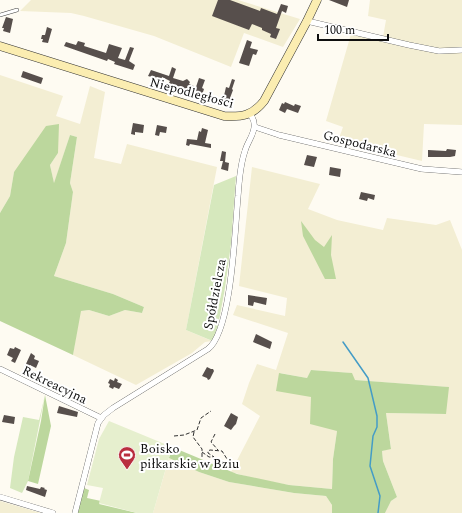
<svg xmlns="http://www.w3.org/2000/svg" width="462" height="513" font-family="Spectral,serif">
	<rect width="100%" height="100%" fill="#fefbf2"/>
	<path fill="#f3eed3" d="M31,0H238L300,19L283,47L244,33L231,67L154,36L84,16L71,13L20,11Z
		M370,0H462V125L424,124L422,161L338,141L343,127L326,121L351,34L383,37L386,20L368,16Z
		M0,75L63,96L56,116L80,124L90,86L105,92L94,158L121,164L127,144L217,167L186,330L212,341L205,342L192,353L136,385L73,355L80,311L89,310L109,316L125,310L142,313L144,307L113,294L54,276L66,243L73,192L70,183L77,137L70,135L54,184L50,165L58,153L14,172L10,196L0,213Z
		M252,167L320,184L308,209L337,220L383,230L387,218L436,225L450,220L462,250V513H385L391,501L397,497L383,461L382,451L391,448L386,413L445,414L448,387L354,380L351,373L311,370L307,378L280,373L311,397L337,431L333,459L332,489L289,485L256,479L231,472L260,416L242,404L249,383L257,364L276,370L288,333L233,315L237,305L285,316L287,298L239,286Z
		M169,458L199,472L229,482L294,493L326,496L332,505V513H153Z
		M0,501L41,513H0Z"/>
	<path fill="#d6e8bd" d="M236,176L231,244L225,288L215,342L186,330L214,185Z
		M45,395L28,481L22,493L10,488L14,457L23,417L39,420Z"/>
	<path fill="#bcd79d" d="M59,124L58,153L50,165L54,183L70,135L77,137L70,183L73,192L66,243L54,276L113,294L144,307L142,313L125,310L109,316L89,310L81,311L73,355L0,321V213L10,196L14,172L46,126Z
		M301,221L315,240L324,247L332,235L331,255L336,279H325L303,236Z
		M311,370L352,373L355,380L449,387L446,414L386,413L391,449L382,451L383,461L397,497L391,501L385,513H332V505L326,496L294,493L229,482L199,472L169,458L172,447L237,474L289,485L332,489L333,459L337,431L310,424L311,397L276,391L279,373L307,378Z
		M45,395L51,426L38,484L28,481L41,421Z
		M84,488L89,490L87,498L101,501L99,504L137,513H77Z"/>
	<path fill="#e6efce" d="M109,421L172,447L153,513H137L99,503L103,488L87,485L99,439Z"/>
	<g fill="none" stroke-linecap="round" stroke-linejoin="round">
		<path stroke="#449cc6" stroke-width="1.5" d="M343,342L368,378L377,416V427L373,436L370,466L380,496L378,513"/>
	</g>
	<path fill="#574f4c" d="M218,0H230L260,11L261,8L277,14L281,4L288,6L286,13L282,11L276,28L280,29L276,39L270,37L271,34L262,30V28L252,24L249,30L212,16Z
		M329,0H349L347,7Z
		M6,17L13,19L10,33L3,31L4,28H2Z
		M47,27L52,29L48,43L42,42L43,39H41L42,35H45Z
		M247,40L252,42L250,48L258,50L256,55L253,54L249,66L239,63Z
		M78,41L85,43L84,46L106,53L109,44L122,48L118,58L125,60L130,47L134,48L129,61L135,65L133,70L114,64L115,62L108,59L107,61L64,46L66,42L76,45Z
		M172,67L176,69L173,78L183,81L187,79L190,82L189,84L196,87L199,78L205,80L202,88L204,89L202,95L195,92L196,91L188,88V90L169,83L170,81L162,77L161,80L148,76L151,70L169,76Z
		M23,71L43,78L41,84L21,77Z
		M232,79L235,80L232,89L233,90L230,98L232,99L230,105L224,102V101L223,100L226,87L229,88Z
		M285,102L294,106L295,104L301,106L298,113L287,109L285,113L279,110L282,103L284,104Z
		M133,123L144,125L143,133L135,132V135L131,134Z
		M157,125L167,127L166,133L160,132L159,136L155,135Z
		M202,128L208,130L205,143L211,144V148L190,144L189,146L186,145L187,139L197,140L199,131L201,132Z
		M447,149L456,150L455,156L450,157H428V150L446,151Z
		M222,151L226,152L225,162L229,163L228,171L221,169L223,161H220Z
		M307,155L317,157L314,167L304,165Z
		M330,167L341,169L340,177L329,175Z
		M361,192L375,195L374,200L368,198L367,201L359,199Z
		M248,295L267,298L266,305L254,302L253,306L248,305Z
		M256,334L272,342L270,349L253,342Z
		M15,347L21,350L15,363L11,361L13,358L7,355L10,348L14,349Z
		M31,353L35,356L34,359L39,361L36,368L30,365L29,368L25,366Z
		M207,367L211,369H213L214,371L210,379L208,380L207,378L202,376Z
		M115,378L118,380L117,382L122,384L119,389L114,387L113,389L109,387L110,384L108,383L110,379L114,381Z
		M59,406L78,412L77,417L57,413Z
		M231,413L238,417L236,424L234,426L231,430L224,426Z
		M4,415L15,417L14,424L2,422Z
		M27,486L40,489L41,487L45,488L44,489L47,490L45,497L26,490Z"/>
	<g fill="none" stroke-linecap="round" stroke-linejoin="round">
		<g stroke="#424242" stroke-width="4">
			<path id="lane" d="M0,15L17,10"/>
		</g>
		<g stroke="#424242" stroke-width="6">
			<path id="street" d="M307,21L409,45L439,51L462,50
				M255,127L279,135L422,169L462,172
				M0,369L101,418
				M0,497L53,513
				M75,513L98,423L104,415L113,408L208,349C232,331 235,227 238,196C239,181 240,165 245,151C247,143 253,136 254,128C255,123 253,118 250,114"/>
		</g>
		<g stroke="#313131" stroke-width="9">
			<path id="secondary" d="M0,46L224,116C242,117 252,116 264,101L307,21L317,0"/>
		</g>
		<path stroke="#313131" stroke-width="1" stroke-dasharray="4 2" stroke-linecap="butt" d="M194,432L193,437L202,449V457
			M215,434L211,442L218,450
			M174,436L184,435L197,430L201,418L211,411
			M202,452L209,457H214L208,453V451L210,450L222,451L227,459"/>
		<use href="#lane" stroke="#fff" stroke-width="3"/>
		<use href="#street" stroke="#fff" stroke-width="5.5"/>
		<use href="#secondary" stroke="#fbedb1" stroke-width="8"/>
	</g>
	<defs>
		<g id="stadium-pin" transform="scale(0.9)"><path d="M0 17L-7.5 6A9.5 9.5 0 1 1 7.5 6Z" fill="#b92e3f" stroke="#fff"/><path d="M0-5a6.5 5 0 1 0 0 10a6.5 5 0 1 0 0-10ZM-3.5-1.8h7v3.6h-7Z" fill="#fff"/></g>
	</defs>
	<g fill-rule="evenodd">
		<use href="#stadium-pin" x="127" y="455"/>
	</g>
	<g text-anchor="middle" stroke-width="4" stroke-linejoin="round" paint-order="stroke">
		<g font-size="13" fill="#0f0f0f" stroke="#fff">
			<text transform="translate(192 92) rotate(15)" y="5">Niepodległości</text>
			<text transform="translate(360 143) rotate(14)" y="5">Gospodarska</text>
			<text transform="translate(214 294) rotate(-79)" y="5">Spółdzielcza</text>
			<text transform="translate(55 384) rotate(26)" y="5">Rekreacyjna</text>
		</g>
		<g font-size="13" fill="#0f0f0f" stroke="#fff" text-anchor="start">
			<text x="140" y="453">Boisko<tspan x="140" dy="15">piłkarskie w Bziu</tspan></text>
		</g>
	</g>
	<path d="M318 34v6h70v-6" fill="none" stroke="#0f0f0f" stroke-width="2"/>
	<text x="324" y="34" font-size="12" fill="#0f0f0f" stroke="#ffffff" stroke-width="3" paint-order="stroke">100 m</text>
</svg>
